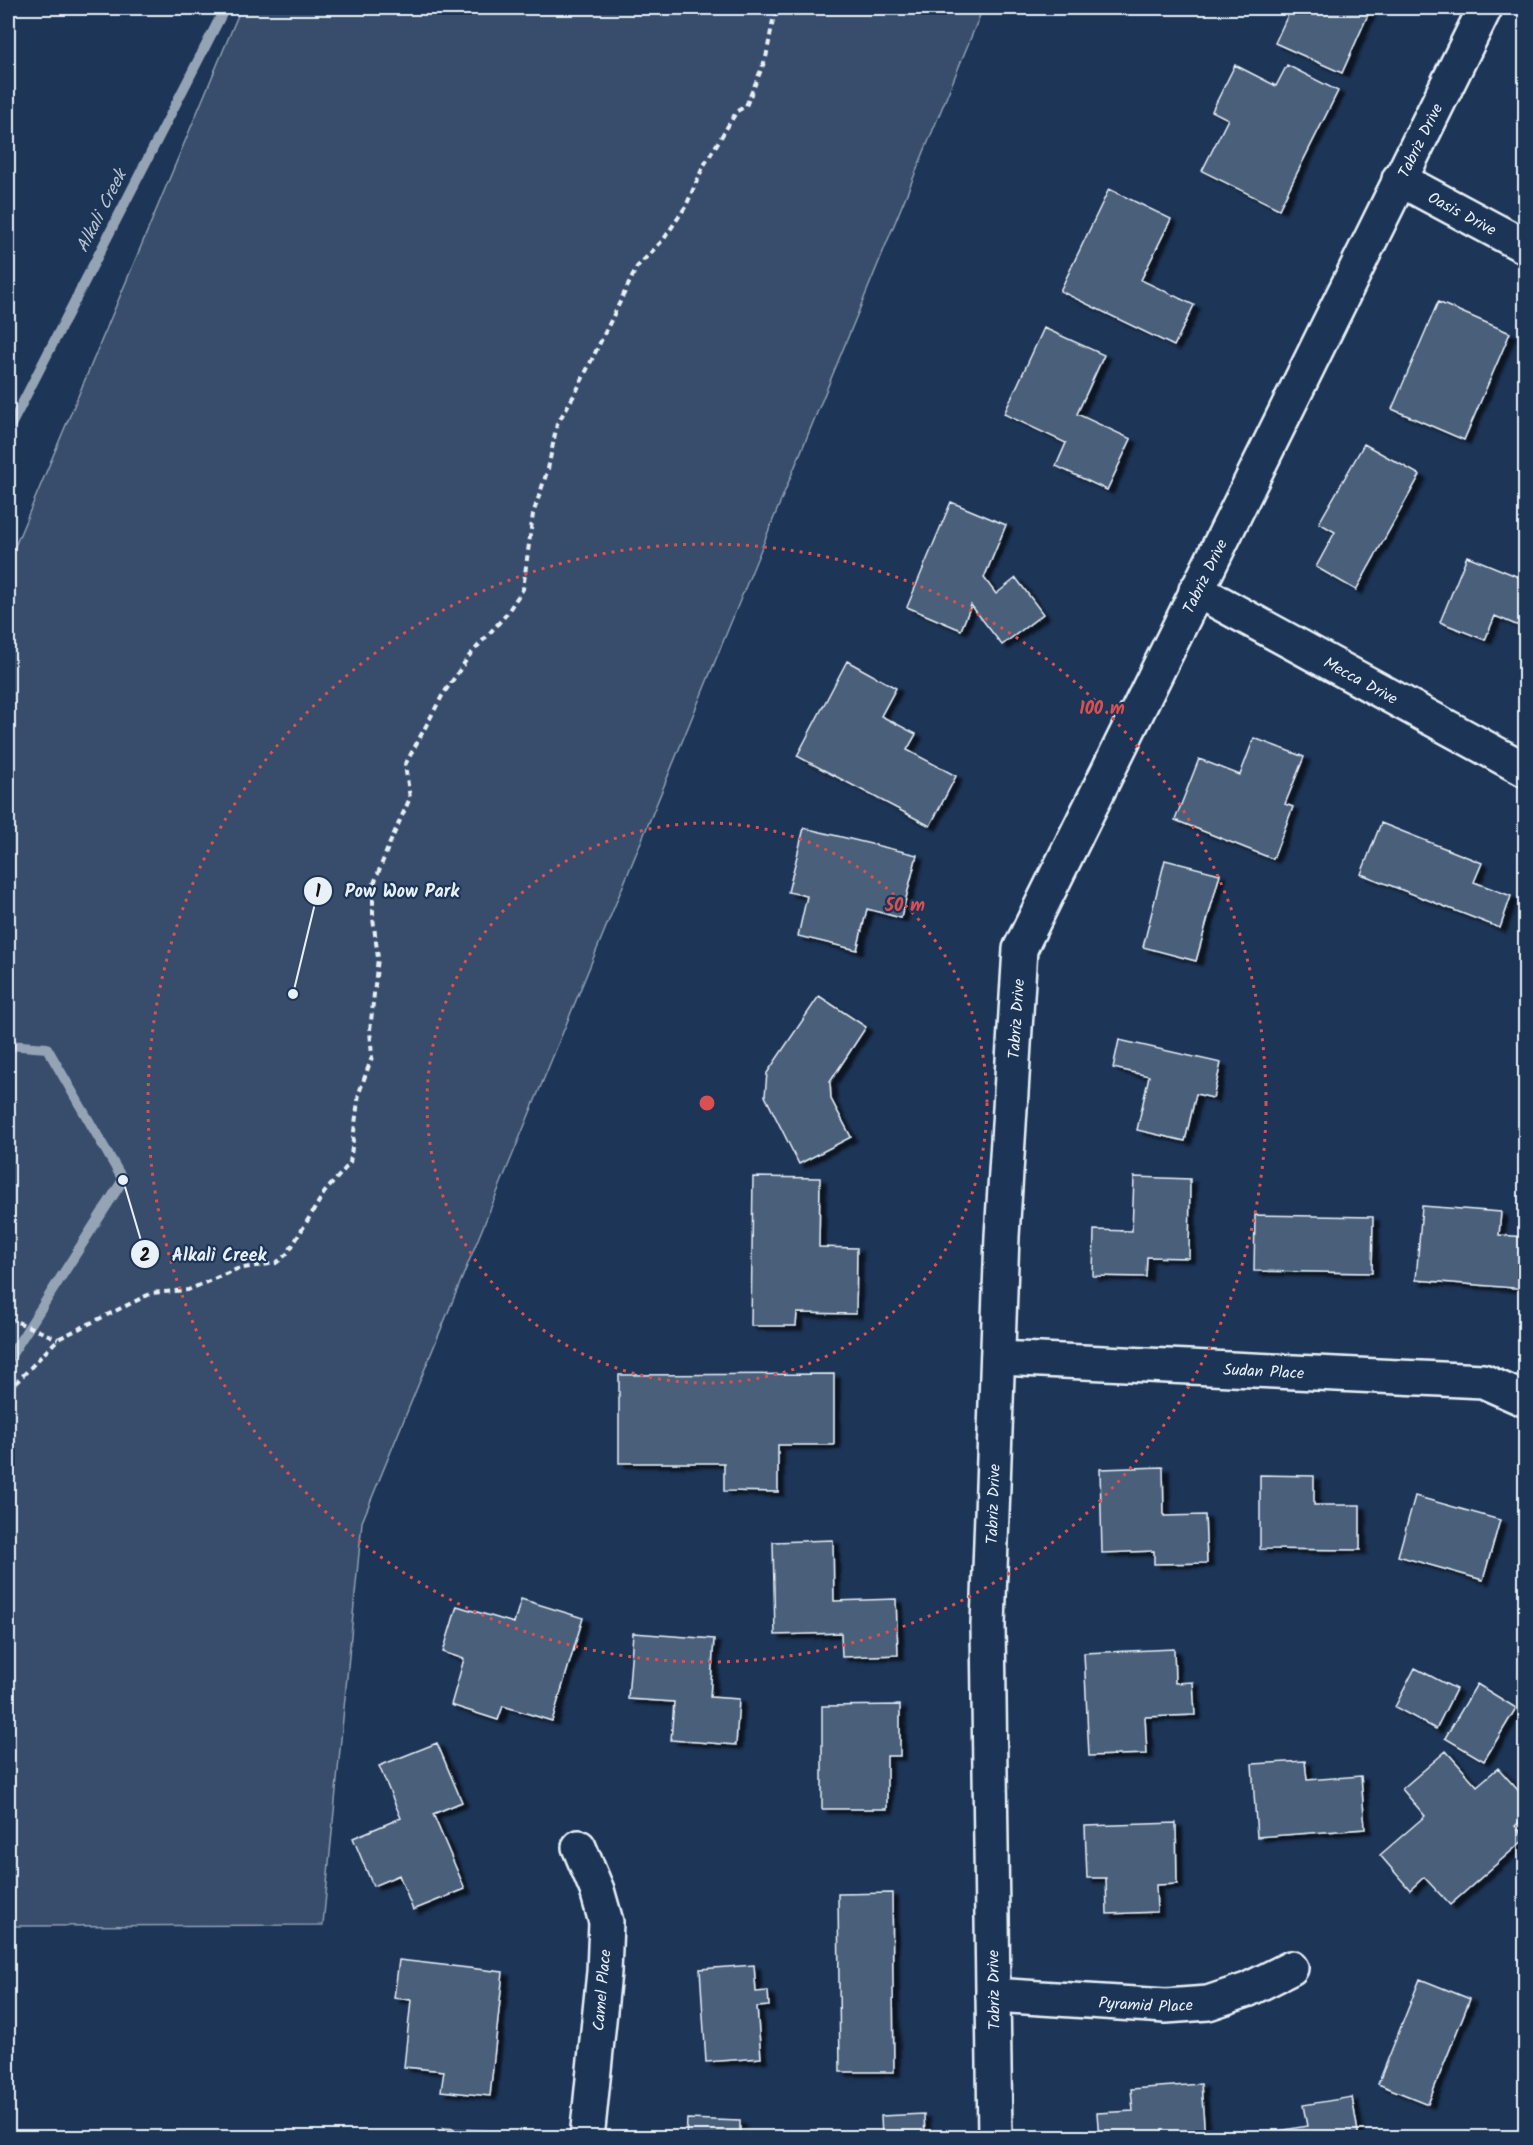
<svg xmlns="http://www.w3.org/2000/svg" width="1533" height="2145" font-family="Kalam,sans-serif">
	<defs>
		<filter id="shadow"><feDropShadow dx="6" dy="4" stdDeviation="1.5" flood-color="#0009"/></filter>
	</defs>
	<rect width="100%" height="100%" fill="#1d3557"/>
	<filter id="ink" filterUnits="userSpaceOnUse"><feTurbulence type="fractalNoise" baseFrequency=".0167" numOctaves="2"/><feDisplacementMap in="SourceGraphic" scale="12" xChannelSelector="R" yChannelSelector="G"/><feConvolveMatrix kernelMatrix="1 2 1 2 8 2 1 2 1" color-interpolation-filters="sRGB"/></filter>
	<g filter="url(#ink)">
		<path fill="#374d6c" stroke="#909fb2" stroke-width="1.5" d="M241,8H983L362,1522L323,1925L8,1926V563Z"/>
		<g fill="none" stroke-linecap="round" stroke-linejoin="round">
			<path stroke="#95a4b5" stroke-width="10" d="M8,431L225,8
				M8,1045L47,1048L123,1180L8,1360"/>
		</g>
		<path fill="#495e7a" stroke="#e8f1f8" stroke-width="1.5" filter="url(#shadow)" d="M1291,8H1371L1342,73L1275,43Z
			M1235,65L1276,86L1287,65L1338,91L1279,209L1202,171L1228,119L1212,111Z
			M1109,189L1171,219L1141,280L1194,305L1174,346L1060,291Z
			M1438,302L1510,333L1464,440L1392,409Z
			M1044,328L1104,355L1077,414L1131,439L1107,490L1056,466L1066,443L1004,414Z
			M1364,444L1420,475L1356,590L1316,567L1335,532L1319,523Z
			M951,502L1006,525L984,578L996,594L1016,578L1043,614L1002,645L971,605L961,630L907,607Z
			M1467,556L1526,580V629L1495,616L1485,640L1440,622Z
			M847,661L896,688L881,716L916,734L907,750L956,776L930,826L797,756Z
			M1254,738L1304,757L1285,804L1293,807L1273,859L1175,820L1199,759L1240,775Z
			M1381,823L1482,863L1474,882L1511,896L1500,928L1361,874Z
			M804,828L917,855L901,918L867,909L857,950L798,936L807,896L788,892Z
			M1165,860L1220,874L1196,961L1143,947Z
			M819,996L866,1027L830,1082L831,1099L851,1137L799,1164L765,1096L767,1073Z
			M1119,1040L1221,1063L1213,1098L1196,1094L1185,1141L1137,1130L1149,1076L1113,1068Z
			M753,1177L820,1178L819,1247L857,1248L856,1314L797,1313L796,1326H751Z
			M1134,1177L1190,1179L1189,1258L1147,1257L1146,1277L1093,1276L1094,1230L1132,1231Z
			M1422,1206L1501,1212L1499,1235L1526,1237V1289L1416,1280Z
			M1255,1215L1373,1217L1372,1273L1254,1271Z
			M834,1374V1445H778V1492L724,1491V1463H619V1375Z
			M1163,1467L1164,1516L1205,1515L1207,1563L1154,1564V1551L1102,1553L1100,1469Z
			M1260,1475L1314,1476V1505H1360V1550L1260,1549Z
			M1415,1496L1500,1520L1483,1580L1398,1556Z
			M833,1540L834,1601L896,1599L898,1655L842,1657L841,1633L775,1635L773,1542Z
			M521,1599L583,1618L552,1721L503,1706L498,1720L451,1705L464,1659L443,1652L457,1606L514,1623Z
			M633,1633L714,1639L710,1697L739,1699L736,1745L671,1740L674,1702L628,1699Z
			M1174,1649L1175,1683L1193,1682L1195,1715L1145,1717L1147,1754L1089,1756L1084,1653Z
			M1415,1668L1456,1689L1436,1729L1395,1707Z
			M1477,1684L1516,1708L1484,1761L1445,1738Z
			M900,1705V1756H887V1809H822V1706Z
			M437,1743L462,1802L433,1814L465,1889L413,1910L399,1875L373,1886L353,1838L401,1818L379,1766Z
			M1446,1751L1477,1786L1498,1768L1526,1799V1816L1515,1826L1526,1838L1450,1905L1424,1877L1410,1890L1380,1855L1425,1816L1402,1789Z
			M1305,1761L1307,1780L1361,1776L1365,1829L1257,1837L1252,1764Z
			M1176,1823L1177,1884L1156,1885L1157,1912L1107,1914L1106,1878H1087L1085,1826Z
			M892,1893L894,2072H840L838,1894Z
			M399,1960L503,1972L490,2096L441,2091L444,2071L404,2067L411,2000L394,1998Z
			M754,1965L756,1992L768,1991L769,2006L757,2007L761,2058L706,2062L700,1969Z
			M1420,1979L1470,1999L1428,2104L1378,2084Z
			M1201,2084L1205,2138H1099L1097,2113L1133,2111L1131,2089Z
			M1352,2097L1359,2138H1274L1273,2132L1307,2126L1303,2105Z
			M924,2114L925,2138H882L881,2116Z
			M687,2119L740,2121V2138H686Z
			M443,2128L492,2131L491,2138H443Z"/>
		<g fill="none" stroke-linecap="round" stroke-linejoin="round">
			<g stroke="#e8f1f8" stroke-width="38">
				<g id="minor">
					<path id="s1" d="M1399,179L1526,247"/>
					<path id="s2" d="M1196,590L1526,770"/>
					<path id="s3" d="M998,1358L1483,1381L1526,1400"/>
					<path d="M579,1847L597,1890L606,1922L604,1972L587,2138"/>
					<path id="s4" d="M993,1995L1166,2006L1208,2003L1247,1990L1291,1968"/>
					<path id="s5" d="M995,2138L988,1625L1002,1236L1020,949L1485,8"/>
				</g>
			</g>
			<path stroke="#e8f1f8" stroke-width="4" stroke-dasharray="6 4.5" stroke-linecap="butt" d="M8,1318L58,1339
				M8,1391L58,1339L152,1293L188,1290L237,1269L276,1263L288,1253L324,1193L350,1163L359,1093L372,1057L370,1030L378,958L373,918V886L389,845L410,798L405,765L442,696L469,656L505,616L523,589L533,514L548,469L557,424L576,392L637,267L664,239L686,206L703,167L737,111L746,106L766,58L773,20L781,8"/>
			<use href="#minor" stroke="#1d3557" stroke-width="33"/>
		</g>
	</g>
	<g fill="none" stroke="#da5052" stroke-width="3" stroke-dasharray="3 6">
		<circle cx="707" cy="1103" r="280"/>
		<circle cx="707" cy="1103" r="559"/>
	</g>
	<g text-anchor="middle" stroke-width="4.5" stroke-linejoin="round" paint-order="stroke">
		<g font-size="16" fill="#e8f1f8" stroke="#1d3557">
			<text dy="6" stroke="none"><textPath href="#s5" startOffset="2092">Tabriz Drive</textPath></text>
			<text dy="6" stroke="none"><textPath href="#s1" startOffset="72">Oasis Drive</textPath></text>
			<text dy="6" stroke="none"><textPath href="#s5" startOffset="1606">Tabriz Drive</textPath></text>
			<text dy="6" stroke="none"><textPath href="#s2" startOffset="188">Mecca Drive</textPath></text>
			<text dy="6" stroke="none"><textPath href="#s5" startOffset="1120">Tabriz Drive</textPath></text>
			<text dy="6" stroke="none"><textPath href="#s3" startOffset="266">Sudan Place</textPath></text>
			<text dy="6" stroke="none"><textPath href="#s5" startOffset="634">Tabriz Drive</textPath></text>
			<text transform="translate(601 1990) rotate(-85)" y="6">Camel Place</text>
			<text transform="translate(993 1990) rotate(-91)" y="6">Tabriz Drive</text>
			<text dy="6" stroke="none"><textPath href="#s4" startOffset="153">Pyramid Place</textPath></text>
		</g>
		<g font-size="18" font-style="italic" fill="#b7c4d1" stroke="#1d3557">
			<text transform="translate(101 211) rotate(-63)" y="6">Alkali Creek</text>
		</g>
	</g>
	<circle cx="707" cy="1103" r="9" fill="#da5052" stroke="#1d3557" stroke-width="3"/>
	<g font-size="18" text-anchor="middle" font-weight="bold" fill="#da5052" stroke="#1d3557" stroke-width="4.5" stroke-linejoin="round" paint-order="stroke">
		<text x="1102" y="714">100 m</text>
		<text x="905" y="911">50 m</text>
	</g>
	<path fill="none" stroke="#e8f1f8" stroke-width="2" d="M293 994L318 891M123 1180L145 1254"/>
	<g fill="#e8f1f8" stroke="#1d3557" stroke-width="2">
		<circle cx="293" cy="994" r="6"/>
		<circle cx="123" cy="1180" r="6"/>
		<circle cx="318" cy="891" r="15"/>
		<circle cx="145" cy="1254" r="15"/>
	</g>
	<g font-size="18" text-anchor="middle" font-weight="bold" fill="#111">
		<text x="318" y="897">1</text>
		<text x="145" y="1261">2</text>
	</g>
	<g font-size="18" text-anchor="middle" font-weight="bold" fill="#e8f1f8" stroke="#1d3557" stroke-width="4.5" stroke-linejoin="round" paint-order="stroke">
		<text x="402" y="897">Pow Wow Park</text>
		<text x="219" y="1261">Alkali Creek</text>
	</g>
	<rect width="1533" height="2145" fill="none" stroke="#1d3557" stroke-width="30"/>
	<rect x="15" y="15" width="1503" height="2115" fill="none" stroke="#e8f1f8" stroke-width="2" filter="url(#ink)"/>
</svg>
